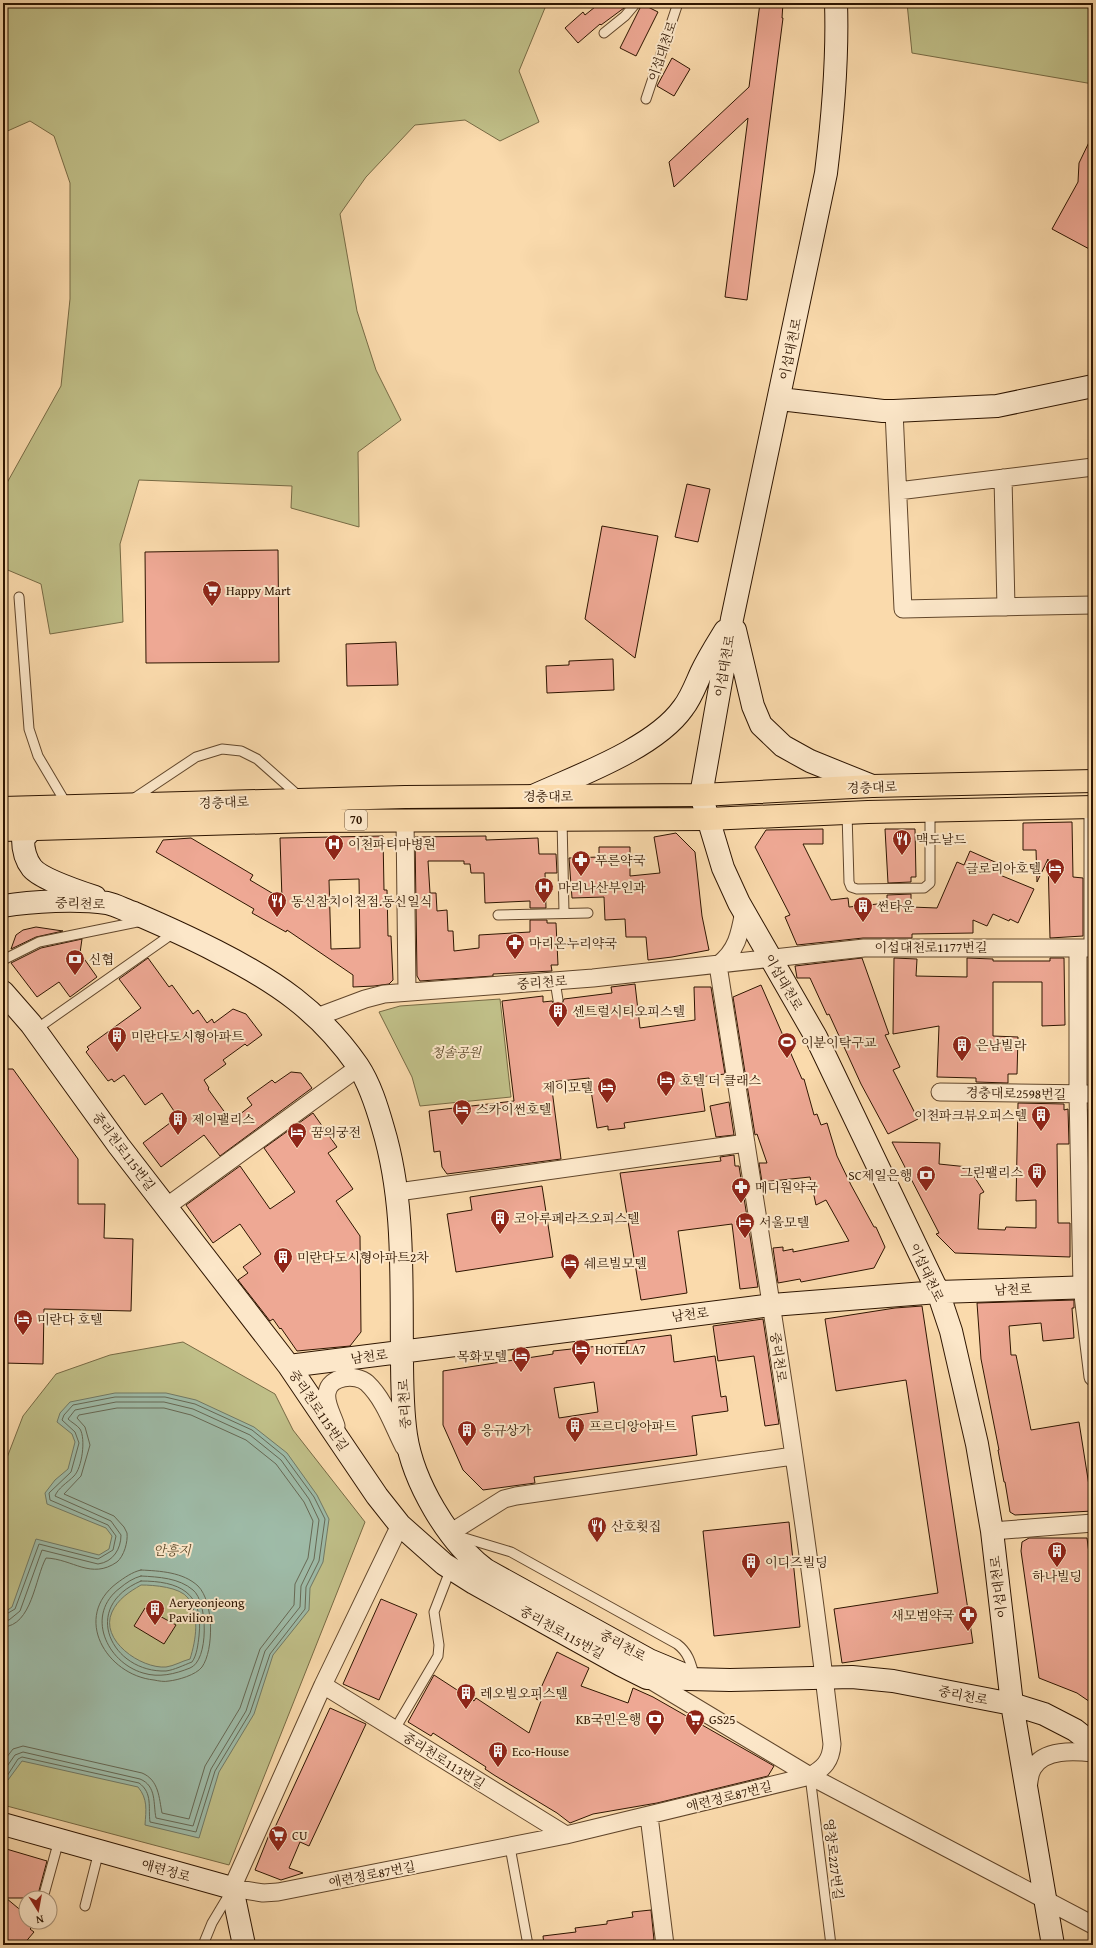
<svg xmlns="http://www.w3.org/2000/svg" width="1096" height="1948" font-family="'Gentium Book Plus','Noto Serif KR',serif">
	<rect width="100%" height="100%" fill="#fadaac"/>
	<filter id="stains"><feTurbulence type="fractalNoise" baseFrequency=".005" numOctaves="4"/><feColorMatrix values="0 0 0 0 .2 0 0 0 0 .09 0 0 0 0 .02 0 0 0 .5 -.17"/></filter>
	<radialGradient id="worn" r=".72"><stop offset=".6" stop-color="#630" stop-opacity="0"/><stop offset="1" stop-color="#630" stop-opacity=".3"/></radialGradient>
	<path fill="#c0bf88" stroke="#776a44" d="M3,3H547L519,71L539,122L500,141L465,120L415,125L366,177L340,214L357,311L376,370L401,420L358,452L359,527L291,508L292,486L139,480L120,544L123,622L50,634L41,584L3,568V490L61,386L70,299V183L54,136L30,121L3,133Z
		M907,3H1093V84L912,53Z
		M500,999L511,1097L420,1106L412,1077L379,1012L400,1006Z
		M183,1342L275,1394L293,1430L365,1522L229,1865L3,1805V1468L23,1416L56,1374L110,1355Z"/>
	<path fill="#9ebba8" stroke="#717965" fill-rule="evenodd" d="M115,1393H166L196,1400L254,1427L287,1453L317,1495L329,1519L323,1562L310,1588L309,1610L273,1655L254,1714L219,1772L199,1838L145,1825C146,1810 148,1799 138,1787L22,1761L8,1780L3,1781V1613L12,1607L36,1539L99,1555L109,1549L112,1536L106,1528L47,1504L45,1493L55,1480L68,1469L75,1442L72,1434L57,1422L60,1413L70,1402ZM141,1585C154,1585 180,1587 188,1598C200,1615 196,1640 190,1659C182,1661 174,1666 166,1667C141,1669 99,1640 112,1612C118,1599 129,1592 141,1585Z"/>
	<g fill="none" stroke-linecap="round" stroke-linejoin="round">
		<path stroke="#666854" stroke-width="1" d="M141,1570C160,1571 183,1572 198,1586C214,1602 214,1650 202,1667C196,1675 178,1680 169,1681C164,1682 159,1681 154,1680C106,1675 72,1617 117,1583C124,1578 132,1572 141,1570Z
			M141,1576C159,1577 179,1578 193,1590C208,1602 209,1661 190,1668C175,1674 159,1678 143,1673C106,1662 85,1614 120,1588C126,1583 133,1578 141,1576Z
			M141,1581C179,1581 204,1592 199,1636C198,1644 197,1655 192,1662C184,1665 174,1670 166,1671C112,1673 79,1607 141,1581Z
			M3,1616L15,1609L39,1544L98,1559L113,1550L116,1536L108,1525L50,1500L49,1493L71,1472L79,1443L75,1432L62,1420L64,1415L73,1405L115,1397H165L195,1404L252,1430L284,1456L314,1497L325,1519L319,1561L306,1587L305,1609L270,1654L250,1713L215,1771L196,1832L150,1822C148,1808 153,1793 139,1783L22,1757L18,1759L7,1776L3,1777
			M3,1621L9,1620L20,1611L42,1550L98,1564C113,1562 121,1549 121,1535L111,1521L55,1496C58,1488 67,1483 74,1476C82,1468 86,1439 80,1429C77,1425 71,1422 68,1419L75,1410L116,1402H164L193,1409L250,1435L281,1460L309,1499L319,1520L314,1559L301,1586L300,1607L265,1651L246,1711L211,1769L193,1826L156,1818C153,1804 157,1786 140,1779L23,1752L15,1755L3,1772
			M3,1627C32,1626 35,1578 46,1558C73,1559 91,1580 117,1562C124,1556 128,1542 127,1533L124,1527L114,1516L64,1494L81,1476L90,1445L85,1427L77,1418L79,1415L117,1408H164L191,1415L246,1440L276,1464L304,1502L313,1521L308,1558L295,1584L294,1605L260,1649L240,1708L205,1766L189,1819L162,1813C159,1798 159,1780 142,1773L23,1746L13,1749L3,1762"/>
	</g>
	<path fill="#eea894" stroke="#2e1500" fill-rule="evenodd" d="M600,3H628L624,8L601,25L600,24L578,43L565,28L583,12L585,15Z
		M760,3H783L782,18H783L747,300L725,297L748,118L674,187L669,162L749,87Z
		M642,4L658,12L636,56L620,48Z
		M672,58L690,69L674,96L657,86Z
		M1093,134V251L1052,229L1078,182L1079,163Z
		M687,484L710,489L698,542L675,537Z
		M602,526L658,536L635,658L585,619Z
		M278,550L279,662L146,663L145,552Z
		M396,642L398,685L347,686L346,644Z
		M613,659L614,690L547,693L546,666L569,665V661Z
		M1072,822L1073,877L1083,878V936L1050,938L1048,859L1037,882L1036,850H1023V823Z
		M823,829V844H803L831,900L848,898L849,907L887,903V895L911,894V907L937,908L957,862L964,865L970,851L1004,866L1000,875L1034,889L1018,923L1010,919L1009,921L993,914L987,926L973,920V933L912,934V938H863L797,945L785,917L790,915L755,847L766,830Z
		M885,829H915L916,877H911V882L888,883Z
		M676,833L695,852L702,916L709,950L672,957L648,960L646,937H626L625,919L605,920L604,897L572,898L569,858L599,857V847H630V876L660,873L654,837Z
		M383,836L384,890H387L388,936H391L393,980L389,984L374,986L353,987V975L287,930L286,932L252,913L254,909L156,852L163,840L191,838L253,875L250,880L282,899L280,838ZM359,879L360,948L331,949L329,880Z
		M486,836V840L538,838L539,854H556L557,873H545L546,908H530V901L485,903L484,873H471L470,864H464V861H428L430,893H436L437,911L447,910L448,931H453L454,951L479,948V935L530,932V920H547V923H556L558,965H551L552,971L493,974V976L420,981L417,976L415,837Z
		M36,927L63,931L36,937L11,949L16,935L23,930Z
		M82,939L80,953L97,977L70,997L59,982L37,997L11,963L41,948Z
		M148,958L169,987L172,985L193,1014L198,1010L207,1023L212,1019L214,1023L233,1009L246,1014L262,1035L247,1046L245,1044L223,1060L226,1064L204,1080L209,1088L208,1089L231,1121L252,1105L247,1098L272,1080L275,1083L291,1072L301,1073L312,1088L220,1156L204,1135L161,1167L143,1143L178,1117L162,1093L145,1105L124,1075L114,1082L112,1079L108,1081L86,1052L89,1049L87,1047L141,1008L119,979Z
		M862,958L889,1034L885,1035L900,1067L893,1070L918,1119L888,1134L861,1084L829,1014L827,1015L810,978H797L795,966Z
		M894,958L917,959L916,976L967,977V958L993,959V961H1050V958H1064L1065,1025L1042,1026V982H993V1036L1018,1037L1017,1074H1008V1083L976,1082V1078L937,1077L939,1026L893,1034Z
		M635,984L640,1028L695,1020L694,987H711L725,1074L700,1077L705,1111L624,1123L625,1128L608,1130V1126L597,1128L589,1078L551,1082L561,1159L447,1174L442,1167L440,1151L434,1152L429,1111L514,1101L502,1001L543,996V1002L552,1001L554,1004L559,1006L562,1004L564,999L612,993L611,987Z
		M761,985L802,1079H804L814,1115L817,1114L821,1125L827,1123L837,1156L851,1185L874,1227H876L885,1247L874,1268L801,1282L800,1279L778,1283L773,1248L783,1247V1251L793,1249V1252L849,1241L826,1200L816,1205L810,1177L762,1182L759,1163H767L757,1134L755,1135L733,997Z
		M3,1069H13L78,1159V1204H105L104,1238L133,1239L131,1311L44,1309L43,1364L3,1363Z
		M729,1102L734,1135L716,1137L710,1106Z
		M1018,1103L1064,1104V1110L1068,1109L1069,1144H1057L1058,1223H1070V1257L955,1253L936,1234L939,1233L892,1142L940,1143L939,1164L968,1167L984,1192L980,1194L978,1229L1005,1230L1006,1227L1036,1228V1200L1016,1201Z
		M1088,1109H1093V1144H1089Z
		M313,1113L337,1147L328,1153L353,1189L336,1201L360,1236L361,1332L350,1346L297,1351L281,1328L280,1329L273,1319L270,1321L238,1280L248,1273L243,1267L261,1254L240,1224L213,1243L186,1205L240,1166L270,1209L295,1192L264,1148Z
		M734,1155L735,1166H739L758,1287L740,1289L732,1224L678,1231L687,1293L641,1300L620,1173L721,1161L720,1157Z
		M542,1186L553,1257L456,1272L447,1214L472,1210L470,1197Z
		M1074,1300V1308H1072L1074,1338L1043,1341L1041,1323L1009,1326L1011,1355H1016L1031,1430L1079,1422L1093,1511L1015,1515L1010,1512L1005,1482H1004L998,1450H999L981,1359L977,1303Z
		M922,1306L973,1643L842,1663L834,1609L938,1593L906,1380L836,1391L825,1319L895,1308Z
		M763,1319L779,1424L765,1426L754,1356L718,1361L713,1326Z
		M671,1335L674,1362L715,1356L721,1397L726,1396L728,1411L692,1416L697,1455L534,1477L535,1483L483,1490L463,1470L443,1425V1371L553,1354V1351L627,1343L626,1341ZM594,1382L598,1412L559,1418L554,1388Z
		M789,1522L800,1627L714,1636L703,1531Z
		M1029,1538H1087L1093,1585V1704L1077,1693L1039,1678L1021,1551L1022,1542Z
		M381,1599L417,1614L379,1700L343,1684Z
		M145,1608L176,1625L164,1644L134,1626Z
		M557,1652L589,1668L581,1686L628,1703L633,1688L653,1697L774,1766L768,1776L657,1803L593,1814L570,1823L557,1813L494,1775L485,1769L486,1767L433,1733L431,1736L408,1722L434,1675L474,1701L476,1698L529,1733L541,1701L536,1699Z
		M330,1708L366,1724L309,1846L300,1842L289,1868L303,1873L281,1880L255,1870L269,1835L271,1836Z
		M3,1848L47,1861L37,1898H6L24,1913L21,1917L32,1927L30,1929L34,1932L23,1945H9L3,1940Z
		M651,1910L654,1940L616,1945H544L543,1936L576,1932L575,1928L607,1924V1921L633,1917L632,1912Z"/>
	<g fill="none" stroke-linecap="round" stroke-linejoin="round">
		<g stroke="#61462b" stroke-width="11">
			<path id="lane" d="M604,33L625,16L636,3
				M646,99L678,3
				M19,597L29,729L38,756L67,805
				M133,799L196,757L222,749L241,751L257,759L300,797
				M1089,807V948
				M847,813L849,882L851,887L857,889L924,888L930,883V810
				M562,819L564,913
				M498,915L588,913
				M3,960L39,942L142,921
				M555,981L558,1000
				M35,1030L175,932
				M458,1536L511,1552L677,1644C689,1653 691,1664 695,1678
				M395,1729L438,1656L439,1645L434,1612L451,1568
				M810,1776L831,1945
				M510,1847L528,1945
				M43,1898L59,1840
				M85,1906L99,1851
				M203,1945L212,1923L230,1893"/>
		</g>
		<g stroke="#61462b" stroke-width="19">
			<path id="street" d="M894,411L903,609L1093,605
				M1003,478L1006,607
				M898,491L1093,467
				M405,819L407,992
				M1078,948V1094L1082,1287L1093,1377
				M718,965C737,951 740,933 744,911
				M317,1017L365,999L384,994L593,978L864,948H1093
				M940,1092L1093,1094
				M398,1192L746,1143
				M166,1207L359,1067
				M336,1426C333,1416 325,1403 327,1393C329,1376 356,1373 367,1383C385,1400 393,1426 404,1447
				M400,1525L323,1685L232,1888L263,1893L278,1892L566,1835L810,1776C824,1768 831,1761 832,1744C802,1483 758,1224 718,965
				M992,1531L1093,1523
				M450,1533L504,1499L516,1496L793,1456
				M647,1678L810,1776L1093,1925
				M323,1685L566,1835
				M1028,1789C1029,1783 1029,1774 1033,1768C1044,1749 1074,1751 1093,1753
				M649,1816L665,1945"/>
		</g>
		<g stroke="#2e1500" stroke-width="24">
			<path id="secondary" d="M836,3C838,61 833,116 826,173L732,619L701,795L723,868L739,903L816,1037L938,1292L951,1331L977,1444L992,1531L1012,1704L1053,1945
				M780,399L883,411H894L997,406L1093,386
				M735,630L753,706L761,725L783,746L810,761L872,786
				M533,796C577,776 655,748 683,708C691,698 696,684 701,673C708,658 717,644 725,631
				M32,829L23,839C23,850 25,859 32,868C41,879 80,892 95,897
				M3,906C33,901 77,899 107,903C116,905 125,910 134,913C162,925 189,937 216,951C275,981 319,1010 358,1066C370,1084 377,1107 383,1128C405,1201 401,1278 402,1354C402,1381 402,1408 406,1435C413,1482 448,1542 486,1570L649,1660L685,1675
				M3,992L31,1024L119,1146L289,1366L377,1496L400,1525L444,1564L474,1583L621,1665L647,1678L730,1680L852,1677L893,1681L1012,1704L1044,1714L1075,1730L1093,1744
				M289,1366L772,1305L938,1292L1093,1287
				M3,1824L232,1888L244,1945"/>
		</g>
		<g stroke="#2e1500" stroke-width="24">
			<path id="primary" d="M3,808L405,797L701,795L872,786L1093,781
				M3,830L310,821L708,819L868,812L1093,807"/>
		</g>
		<use href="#lane" stroke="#fce7c9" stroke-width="9"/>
		<use href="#street" stroke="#fce7c9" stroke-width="17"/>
		<use href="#secondary" stroke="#fce7c9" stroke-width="22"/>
		<use href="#primary" stroke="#fadaac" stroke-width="22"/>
	</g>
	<defs>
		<g id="supermarket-pin" transform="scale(1)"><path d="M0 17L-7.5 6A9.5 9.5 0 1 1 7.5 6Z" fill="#8f2418" stroke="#fce7c9"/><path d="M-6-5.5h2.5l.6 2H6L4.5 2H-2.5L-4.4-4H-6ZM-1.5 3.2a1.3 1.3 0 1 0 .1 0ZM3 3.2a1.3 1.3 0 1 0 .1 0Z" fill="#fff"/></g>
		<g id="restaurant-pin" transform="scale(1)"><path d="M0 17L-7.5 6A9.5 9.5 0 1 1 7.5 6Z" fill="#8f2418" stroke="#fce7c9"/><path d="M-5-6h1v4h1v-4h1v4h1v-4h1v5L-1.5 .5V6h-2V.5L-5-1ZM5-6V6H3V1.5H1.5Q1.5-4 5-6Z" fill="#fff"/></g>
		<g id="hospital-pin" transform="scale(1)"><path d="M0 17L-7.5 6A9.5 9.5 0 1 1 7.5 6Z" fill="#8f2418" stroke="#fce7c9"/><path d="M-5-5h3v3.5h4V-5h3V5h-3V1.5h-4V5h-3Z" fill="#fff"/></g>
		<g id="pharmacy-pin" transform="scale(1)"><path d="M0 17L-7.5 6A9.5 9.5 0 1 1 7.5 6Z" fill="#8f2418" stroke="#fce7c9"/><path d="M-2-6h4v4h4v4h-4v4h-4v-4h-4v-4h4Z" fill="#fff"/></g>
		<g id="hotel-pin" transform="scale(1)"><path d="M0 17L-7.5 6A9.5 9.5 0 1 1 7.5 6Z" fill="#8f2418" stroke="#fce7c9"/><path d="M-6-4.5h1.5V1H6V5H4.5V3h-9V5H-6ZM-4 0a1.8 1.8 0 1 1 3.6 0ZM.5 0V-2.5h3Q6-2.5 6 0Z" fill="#fff"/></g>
		<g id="building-pin" transform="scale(1)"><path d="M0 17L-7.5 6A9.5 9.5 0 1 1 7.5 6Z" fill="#8f2418" stroke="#fce7c9"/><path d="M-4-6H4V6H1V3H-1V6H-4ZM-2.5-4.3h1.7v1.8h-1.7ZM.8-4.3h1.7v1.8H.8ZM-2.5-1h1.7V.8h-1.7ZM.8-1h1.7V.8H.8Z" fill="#fff"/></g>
		<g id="bank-pin" transform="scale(1)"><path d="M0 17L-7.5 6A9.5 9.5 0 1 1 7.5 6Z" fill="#8f2418" stroke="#fce7c9"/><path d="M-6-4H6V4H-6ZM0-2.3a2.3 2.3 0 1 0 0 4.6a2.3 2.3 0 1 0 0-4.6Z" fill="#fff"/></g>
		<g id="stadium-pin" transform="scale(1)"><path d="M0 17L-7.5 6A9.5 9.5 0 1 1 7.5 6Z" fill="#8f2418" stroke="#fce7c9"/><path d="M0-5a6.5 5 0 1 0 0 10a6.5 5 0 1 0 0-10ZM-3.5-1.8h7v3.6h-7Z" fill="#fff"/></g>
	</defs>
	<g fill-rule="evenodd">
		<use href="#supermarket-pin" x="212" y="590"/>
		<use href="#restaurant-pin" x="902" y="839"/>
		<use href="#hospital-pin" x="334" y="844"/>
		<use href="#pharmacy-pin" x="581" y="860"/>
		<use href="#hotel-pin" x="1055" y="868"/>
		<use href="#hospital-pin" x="544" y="887"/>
		<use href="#restaurant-pin" x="277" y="901"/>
		<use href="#building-pin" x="863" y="906"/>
		<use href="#pharmacy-pin" x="515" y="943"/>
		<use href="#bank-pin" x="75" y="959"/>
		<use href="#building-pin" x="558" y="1011"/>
		<use href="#building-pin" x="117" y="1036"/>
		<use href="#stadium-pin" x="787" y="1042"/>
		<use href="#building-pin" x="962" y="1045"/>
		<use href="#hotel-pin" x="666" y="1080"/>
		<use href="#hotel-pin" x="607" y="1087"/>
		<use href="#hotel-pin" x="462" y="1109"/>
		<use href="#building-pin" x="1041" y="1115"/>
		<use href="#building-pin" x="178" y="1119"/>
		<use href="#hotel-pin" x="297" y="1132"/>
		<use href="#building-pin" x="1037" y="1172"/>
		<use href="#bank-pin" x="926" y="1175"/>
		<use href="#pharmacy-pin" x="741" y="1187"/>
		<use href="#building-pin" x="500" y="1218"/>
		<use href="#hotel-pin" x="745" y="1222"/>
		<use href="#building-pin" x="283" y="1257"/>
		<use href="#hotel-pin" x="570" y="1263"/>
		<use href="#hotel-pin" x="23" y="1319"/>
		<use href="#hotel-pin" x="581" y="1349"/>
		<use href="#hotel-pin" x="521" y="1356"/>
		<use href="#building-pin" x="575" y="1426"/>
		<use href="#building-pin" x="467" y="1430"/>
		<use href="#restaurant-pin" x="597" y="1526"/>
		<use href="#building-pin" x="1057" y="1551"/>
		<use href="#building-pin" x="751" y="1562"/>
		<use href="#building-pin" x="155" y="1609"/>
		<use href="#pharmacy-pin" x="968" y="1615"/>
		<use href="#building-pin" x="466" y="1693"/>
		<use href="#bank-pin" x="655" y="1719"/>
		<use href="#supermarket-pin" x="695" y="1719"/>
		<use href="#building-pin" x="498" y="1751"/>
		<use href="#supermarket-pin" x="278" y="1835"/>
	</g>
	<g text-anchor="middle" stroke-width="4" stroke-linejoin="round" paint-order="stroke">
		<rect fill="#fce7c9" stroke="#6c543c" stroke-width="1" x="345" y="810" width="22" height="20" rx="3"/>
		<g font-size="12" font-weight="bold" fill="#2e1500">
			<text x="356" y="824">70</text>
		</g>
		<g font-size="13" fill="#2e1500" stroke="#fce7c9">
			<text transform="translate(662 51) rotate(-71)" y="5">이섭대천로</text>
			<text transform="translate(790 349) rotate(-78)" y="5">이섭대천로</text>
			<text transform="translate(724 666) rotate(-80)" y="5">이섭대천로</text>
			<text transform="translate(872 787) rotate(-2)" y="5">경충대로</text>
			<text x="548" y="801">경충대로</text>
			<text transform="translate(224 802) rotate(-2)" y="5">경충대로</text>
			<text transform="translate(80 903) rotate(2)" y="5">중리천로</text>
			<text x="931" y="952">이섭대천로1177번길</text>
			<text transform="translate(542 982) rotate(-4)" y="5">중리천로</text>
			<text transform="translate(784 982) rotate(60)" y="5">이섭대천로</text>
			<text transform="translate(1016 1093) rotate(1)" y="5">경충대로2598번길</text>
			<text transform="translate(124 1151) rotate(53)" y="5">중리천로115번길</text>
			<text transform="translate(927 1272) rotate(65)" y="5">이섭대천로</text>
			<text transform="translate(1013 1289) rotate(-2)" y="5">남천로</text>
			<text transform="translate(690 1314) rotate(-7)" y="5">남천로</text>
			<text transform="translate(369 1356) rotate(-7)" y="5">남천로</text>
			<text transform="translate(779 1357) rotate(82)" y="5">중리천로</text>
			<text transform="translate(404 1404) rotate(-93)" y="5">중리천로</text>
			<text transform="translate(319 1410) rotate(56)" y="5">중리천로115번길</text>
			<text transform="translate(998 1587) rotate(-97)" y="5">이섭대천로</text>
			<text transform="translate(562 1632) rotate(29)" y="5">중리천로115번길</text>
			<text transform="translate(623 1645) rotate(29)" y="5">중리천로</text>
			<text transform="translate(963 1695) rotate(11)" y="5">중리천로</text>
			<text transform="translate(444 1760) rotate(32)" y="5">중리천로113번길</text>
			<text transform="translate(729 1796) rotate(-14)" y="5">애련정로87번길</text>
			<text transform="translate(834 1859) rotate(83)" y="5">영창로227번길</text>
			<text transform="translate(166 1870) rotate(16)" y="5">애련정로</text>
			<text transform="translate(372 1874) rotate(-11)" y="5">애련정로87번길</text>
		</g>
		<g font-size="13" fill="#2e1500" stroke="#fce7c9" text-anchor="start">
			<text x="226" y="595">Happy Mart</text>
			<text x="916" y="844">맥도날드</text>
			<text x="348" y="849">이천파티마병원</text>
			<text x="595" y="865">푸른약국</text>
			<text x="1041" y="873" text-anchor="end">글로리아호텔</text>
			<text x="558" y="892">마리나산부인과</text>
			<text x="291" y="906">동신참치이천점.동신일식</text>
			<text x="877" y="911">썬타운</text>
			<text x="529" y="948">마리온누리약국</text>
			<text x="89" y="964">신협</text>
			<text x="572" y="1016">센트럴시티오피스텔</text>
			<text x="131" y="1041">미란다도시형아파트</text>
			<text x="801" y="1047">이분이탁구교</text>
			<text x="976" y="1050">은남빌라</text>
			<text x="680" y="1085">호텔 더 클래스</text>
			<text x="593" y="1092" text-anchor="end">제이모텔</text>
			<text x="476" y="1114">스카이썬호텔</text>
			<text x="1027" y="1120" text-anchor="end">이천파크뷰오피스텔</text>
			<text x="192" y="1124">제이팰리스</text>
			<text x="311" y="1137">꿈의궁전</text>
			<text x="1023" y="1177" text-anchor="end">그린팰리스</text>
			<text x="912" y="1180" text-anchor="end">SC제일은행</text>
			<text x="755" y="1192">메디원약국</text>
			<text x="514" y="1223">코아루페라즈오피스텔</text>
			<text x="759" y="1227">서울모텔</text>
			<text x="297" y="1262">미란다도시형아파트2차</text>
			<text x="584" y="1268">쉐르빌모텔</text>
			<text x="37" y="1324">미란다 호텔</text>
			<text x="595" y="1354">HOTELA7</text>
			<text x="507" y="1361" text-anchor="end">목화모텔</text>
			<text x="589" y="1431">프르디앙아파트</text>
			<text x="481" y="1435">응규상가</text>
			<text x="611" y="1531">산호횟집</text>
			<text x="765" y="1567">이디즈빌딩</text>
			<text x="1057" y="1581" text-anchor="middle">하나빌딩</text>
			<text x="169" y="1607">Aeryeonjeong<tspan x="169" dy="15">Pavilion</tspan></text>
			<text x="954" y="1620" text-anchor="end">새모범약국</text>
			<text x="480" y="1698">레오빌오피스텔</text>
			<text x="641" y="1724" text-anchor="end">KB국민은행</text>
			<text x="709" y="1724">GS25</text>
			<text x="512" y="1756">Eco-House</text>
			<text x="292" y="1840">CU</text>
		</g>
		<g font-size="13" font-style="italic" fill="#5a4829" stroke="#fce7c9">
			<text x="456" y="1057">청솔공원</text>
			<text x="172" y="1555">안흥지</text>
		</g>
	</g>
	<rect width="1096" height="1948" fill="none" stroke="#fadaac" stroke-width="16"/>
	<rect x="4" y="4" width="1088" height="1940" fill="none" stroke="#2e1500" stroke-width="2"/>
	<rect x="8" y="8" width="1080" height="1932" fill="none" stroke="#2e1500"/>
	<g transform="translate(38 1910) rotate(169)"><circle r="19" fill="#fce7c9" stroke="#aa9379"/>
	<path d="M0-3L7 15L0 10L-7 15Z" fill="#8f2418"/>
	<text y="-6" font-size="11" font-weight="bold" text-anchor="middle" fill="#2e1500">N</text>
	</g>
	<rect width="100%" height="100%" filter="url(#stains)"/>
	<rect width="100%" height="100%" fill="url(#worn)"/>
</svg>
